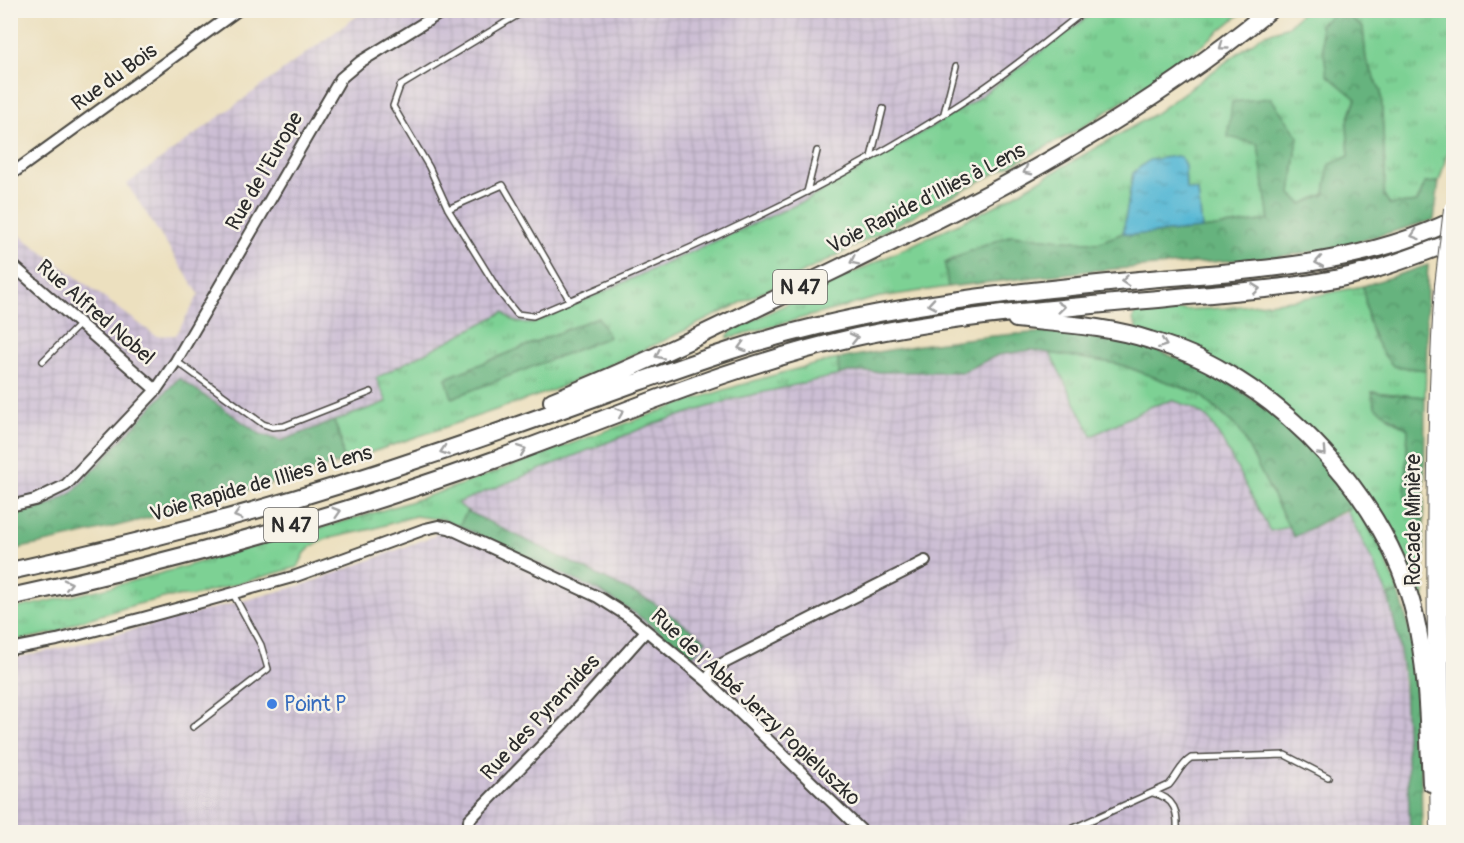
<svg xmlns="http://www.w3.org/2000/svg" width="1464" height="843" font-family="Pangolin,sans-serif">
	<defs>
		<pattern id="industrial-grid" width="8" height="8" patternUnits="userSpaceOnUse" patternTransform="scale(1.5)"><rect width="8" height="8" fill="#ccbed4"/><path d="M0 4h8M4 0v8" fill="none" stroke="#afa3b6"/></pattern>
		<pattern id="grass-tufts" width="24" height="20" patternUnits="userSpaceOnUse" patternTransform="scale(1.5)"><rect width="24" height="20" fill="#7dd194"/><path d="M3 7l-1-3M5 7V3M7 7l1-3M15 17l-1-3M17 17v-4M19 17l1-3" fill="none" stroke="#67aa79"/></pattern>
		<pattern id="forest-crowns" width="20" height="18" patternUnits="userSpaceOnUse" patternTransform="scale(1.5)"><rect width="20" height="18" fill="#66b37e"/><path d="M2 6a3 3 0 1 1 6 0M12 15a3 3 0 1 1 6 0" fill="none" stroke="#549267"/></pattern>
		<pattern id="water-ripples" width="26" height="14" patternUnits="userSpaceOnUse" patternTransform="scale(1.5)"><rect width="26" height="14" fill="#55b7d4"/><path d="M2 4q2-2 4 0t4 0M15 11q2-2 4 0t4 0" fill="none" stroke="#4795ac"/></pattern>
	</defs>
	<rect width="100%" height="100%" fill="#f7f3e8"/>
	<filter id="ink" filterUnits="userSpaceOnUse"><feTurbulence type="fractalNoise" baseFrequency=".0167" numOctaves="2"/><feDisplacementMap in="SourceGraphic" scale="12" xChannelSelector="R" yChannelSelector="G"/><feConvolveMatrix kernelMatrix="1 2 1 2 8 2 1 2 1" color-interpolation-filters="sRGB"/></filter>
	<filter id="wash" filterUnits="userSpaceOnUse"><feTurbulence type="fractalNoise" baseFrequency=".008" numOctaves="4" result="noise"/><feDisplacementMap in="SourceGraphic" scale="24" xChannelSelector="R" yChannelSelector="G"/><feGaussianBlur stdDeviation="1.35" result="paint"/><feColorMatrix in="noise" values="0 0 0 0 0 0 0 0 0 0 0 0 0 0 0 0 0 1.4 0 .05"/><feComposite in="paint" operator="in"/></filter>
	<g filter="url(#wash)">
		<rect width="100%" height="100%" fill="#ece0bf"/>
		<path fill="url(#industrial-grid)" d="M423,10L1096,11L970,104L809,199L534,323L522,324L514,321L503,312L376,378L387,401L281,441L260,434L92,473L72,493L51,505L11,516L10,228L156,336L176,335L199,294L127,184L364,11H412L416,15Z
			M1032,350L1119,364L1239,429L1294,537L1347,511L1374,564L1388,596L1399,642L1407,731L1410,832H11L10,659L70,646L306,584L434,536L456,503L653,424L734,399L848,372H962L998,355Z"/>
		<path fill="url(#grass-tufts)" stroke="#547e60" stroke-width="1.5" fill-rule="evenodd" d="M1096,11H1244L1165,75L1073,133L824,262L661,342L554,390L343,462L341,440L334,421L387,402L376,378L504,312C512,323 521,324 534,323L809,199L970,104ZM598,317L608,337L452,397L446,378Z
			M1303,11H1338L1320,25L1356,98L1347,124L1349,157L1329,165L1325,194L1302,204L1291,194L1298,136L1258,143L1269,220L1202,229L1198,191L1186,190L1185,167L1133,173L1123,233L1098,243L1011,235L963,254L945,263L948,287L880,297L728,338V335L736,328L995,206L1153,115L1263,35L1288,26Z
			M1341,11H1453L1454,118L1448,151L1439,182L1425,183L1417,202L1390,205L1384,195L1385,171L1381,91L1366,60L1363,28Z
			M1363,286L1368,320L1393,366L1426,370L1425,397L1372,392L1389,418L1408,429L1405,497L1413,516L1424,522V614H1419L1316,434L1138,330L1133,320L1135,312L1225,308L1300,299Z
			M1050,353L1119,364L1199,394L1239,429L1289,527L1270,531L1222,440L1208,418L1191,407L1172,400L1152,406L1092,436Z
			M838,359L839,375L734,399L653,424L457,503L467,511L459,526L445,520L415,516L372,529L326,539L312,546L305,553L298,567L193,596L168,597L134,605L77,622L58,632L11,642V609C96,593 181,568 265,543C330,525 396,508 460,485C585,440 707,388 838,359Z
			M1355,505L1382,551L1399,593L1388,596L1374,564L1347,511Z"/>
		<path fill="url(#forest-crowns)" stroke="#486f54" stroke-width="1.5" d="M1338,11H1341L1363,28L1366,60L1381,91L1385,171L1384,195L1390,205L1417,202L1425,183L1439,182L1434,220L1336,248L1277,257L1089,271L948,287L945,264L963,254L1011,235L1098,243L1123,233L1131,235L1202,229L1269,220L1258,144L1228,137L1232,102L1271,98L1298,136L1291,194L1302,204L1325,194L1329,165L1349,156L1347,124L1356,99L1327,75L1320,25Z
			M1428,265C1425,300 1428,335 1426,370L1393,366C1369,340 1368,320 1363,286Z
			M598,317L609,337L452,398L446,378Z
			M1051,332C1088,337 1128,340 1164,353C1224,375 1279,413 1322,461C1334,475 1344,491 1355,505L1294,537L1239,429L1199,394L1119,364L1031,350L998,355L962,372H848L839,375L838,359C909,346 978,335 1051,332Z
			M179,378L260,434L281,441L334,421L341,440L343,462C233,495 123,528 11,550V516L51,505L72,493Z
			M1372,392L1425,397L1424,522L1413,516L1405,497L1408,429L1375,407Z
			M467,511L652,602L706,640L691,657L635,613L601,592L459,526Z
			M1399,593C1425,669 1420,753 1422,832H1410L1404,682L1399,642L1388,596Z"/>
		<path fill="url(#water-ripples)" stroke="#407180" stroke-width="1.5" d="M1176,156L1181,157L1185,166L1186,189L1198,191L1202,229L1131,235L1123,233L1133,173L1149,160Z"/>
	</g>
	<g filter="url(#ink)">
		<g fill="none" stroke-linecap="round" stroke-linejoin="round">
			<g stroke="#484641" stroke-width="8">
				<path id="service" d="M526,10L400,86L393,106L429,167L448,209L500,293L517,314L533,316C681,254 831,189 966,100C1008,73 1047,40 1086,10
					M944,113L956,66
					M871,157L883,109
					M807,192L817,151
					M448,209L503,185L570,301
					M43,361L80,324
					M176,361L263,424L272,427L284,426L371,392
					M193,727L268,669L261,645L233,594
					M1153,793C1175,798 1178,812 1177,832
					M1065,832L1169,785C1178,775 1180,765 1191,758L1285,755L1328,777"/>
			</g>
			<g stroke="#484641" stroke-width="14">
				<path id="minor" d="M10,175L238,10
					M10,263L156,390
					M10,506L35,500L66,485L156,390L176,361L341,78L360,62L445,10
					M10,649L57,640L143,618L296,576L425,529L438,526L449,528L598,597L631,618L707,681L863,832
					M707,681L714,668L925,561
					M469,832V820L564,723L646,631"/>
			</g>
			<g stroke="#484641" stroke-width="20">
				<path id="trunk" d="M1016,319C1060,324 1108,326 1150,340C1176,348 1202,358 1225,372C1313,423 1392,517 1415,616C1428,672 1428,727 1431,783
					M552,401C650,362 744,314 839,268C920,228 1003,189 1080,142C1146,103 1210,59 1270,10
					M10,571C150,541 288,504 422,458C496,434 568,407 641,381C693,363 745,344 798,331C910,302 1025,291 1139,280C1246,270 1355,268 1454,220
					M10,597C174,562 336,517 494,460C614,417 730,365 856,337C959,315 1063,308 1168,298C1235,291 1304,289 1369,271C1398,263 1426,252 1454,241"/>
			</g>
			<g stroke="#484641" stroke-width="22">
				<path id="motorway" d="M1441,832C1438,650 1433,468 1445,286"/>
			</g>
			<use href="#service" stroke="#fff" stroke-width="5"/>
			<use href="#minor" stroke="#fff" stroke-width="10"/>
			<use href="#trunk" stroke="#fff" stroke-width="16"/>
			<use href="#motorway" stroke="#fff" stroke-width="20"/>
			<g stroke="#484641" stroke-width="22" stroke-linecap="butt">
				<path id="motorway-bridge" d="M1445,286L1454,209"/>
			</g>
			<use href="#motorway-bridge" stroke="#fff" stroke-width="20"/>
		</g>
		<defs><path id="oneway-chevron" d="M-2-3.5L2.5 0L-2 3.5" fill="none" stroke-width="1.6" stroke-linecap="round" stroke-linejoin="round" transform="scale(1.5)"/></defs>
		<g stroke="#a0a0a0">
			<use href="#oneway-chevron" transform="translate(1223 46) rotate(144)"/>
			<use href="#oneway-chevron" transform="translate(1027 171) rotate(152)"/>
			<use href="#oneway-chevron" transform="translate(1415 235) rotate(162)"/>
			<use href="#oneway-chevron" transform="translate(854 261) rotate(154)"/>
			<use href="#oneway-chevron" transform="translate(1319 262) rotate(170)"/>
			<use href="#oneway-chevron" transform="translate(1125 281) rotate(175)"/>
			<use href="#oneway-chevron" transform="translate(1256 289) rotate(-6)"/>
			<use href="#oneway-chevron" transform="translate(932 304) rotate(171)"/>
			<use href="#oneway-chevron" transform="translate(1061 307) rotate(-6)"/>
			<use href="#oneway-chevron" transform="translate(854 338) rotate(-13)"/>
			<use href="#oneway-chevron" transform="translate(1163 344) rotate(21)"/>
			<use href="#oneway-chevron" transform="translate(742 347) rotate(164)"/>
			<use href="#oneway-chevron" transform="translate(659 355) rotate(155)"/>
			<use href="#oneway-chevron" transform="translate(620 412) rotate(-22)"/>
			<use href="#oneway-chevron" transform="translate(522 450) rotate(-21)"/>
			<use href="#oneway-chevron" transform="translate(444 451) rotate(161)"/>
			<use href="#oneway-chevron" transform="translate(1323 452) rotate(47)"/>
			<use href="#oneway-chevron" transform="translate(337 512) rotate(-17)"/>
			<use href="#oneway-chevron" transform="translate(238 515) rotate(164)"/>
			<use href="#oneway-chevron" transform="translate(68 584) rotate(-13)"/>
		</g>
	</g>
	<circle fill="#3f7fe0" stroke="#f7f3e8" stroke-width="2" cx="272" cy="704" r="6"/>
	<g text-anchor="middle" stroke-width="5" stroke-linejoin="round" paint-order="stroke">
		<g fill="#f7f3e8" stroke="#686764" stroke-width="1.5">
			<rect x="773" y="270" width="54" height="34" rx="4.5"/>
			<rect x="264" y="508" width="54" height="34" rx="4.5"/>
		</g>
		<g font-size="20" font-weight="bold" fill="#2b2b2b">
			<text x="800" y="294">N 47</text>
			<text x="291" y="532">N 47</text>
		</g>
		<g font-size="21" fill="#2b2b2b" stroke="#f7f3e8">
			<text transform="translate(114 77) rotate(-36)" y="7">Rue du Bois</text>
			<text transform="translate(264 171) rotate(-60)" y="7">Rue de l'Europe</text>
			<text transform="translate(926 198) rotate(-27)" y="7">Voie Rapide d’Illies à Lens</text>
			<text transform="translate(96 312) rotate(41)" y="7">Rue Alfred Nobel</text>
			<text transform="translate(261 483) rotate(-16)" y="7">Voie Rapide de Illies à Lens</text>
			<text transform="translate(1413 520) rotate(-90)" y="7">Rocade Minière</text>
			<text transform="translate(756 707) rotate(43)" y="7">Rue de l'Abbé Jerzy Popieluszko</text>
			<text transform="translate(540 717) rotate(-47)" y="7">Rue des Pyramides</text>
		</g>
		<g font-size="21" fill="#366cbe" stroke="#f7f3e8" text-anchor="start">
			<text x="284" y="711">Point P</text>
		</g>
	</g>
	<rect width="1464" height="843" fill="none" stroke="#f7f3e8" stroke-width="36"/>
</svg>
